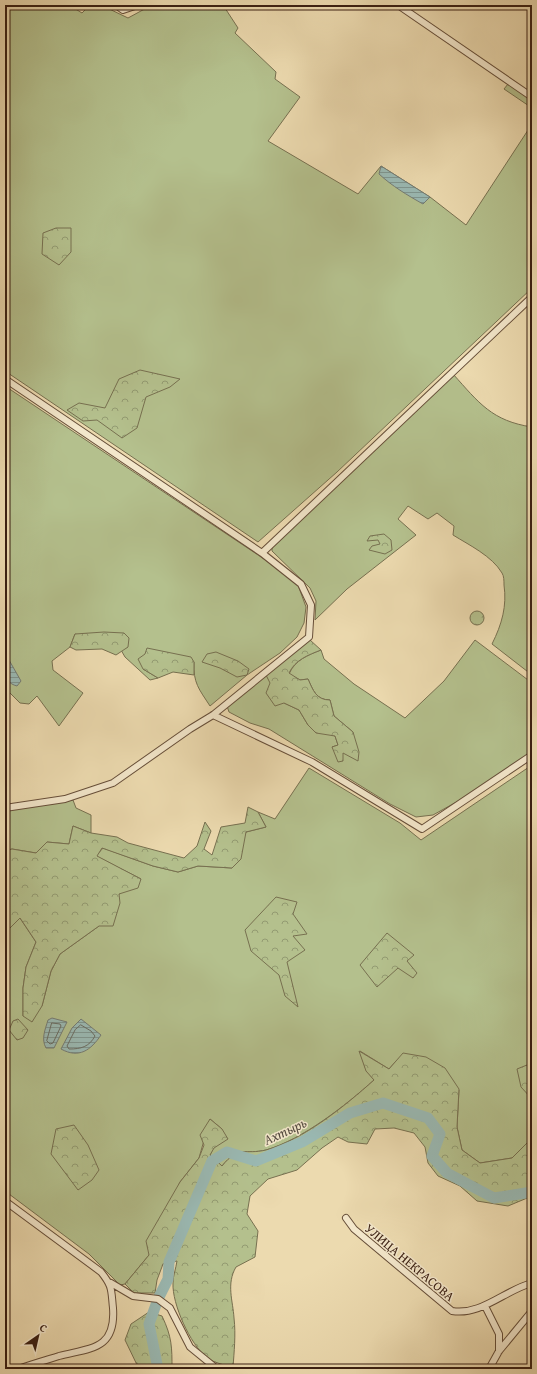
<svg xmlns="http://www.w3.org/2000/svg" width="537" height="1374" font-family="'Gentium Book Plus',serif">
	<defs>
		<pattern id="forest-crowns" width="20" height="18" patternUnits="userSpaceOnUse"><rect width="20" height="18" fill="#b4c08d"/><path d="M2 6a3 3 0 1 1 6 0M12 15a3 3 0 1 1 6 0" fill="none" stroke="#939b72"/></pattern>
		<pattern id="water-rules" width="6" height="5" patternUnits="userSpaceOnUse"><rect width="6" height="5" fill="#9ab9b3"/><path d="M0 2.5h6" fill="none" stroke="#7f9690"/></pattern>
	</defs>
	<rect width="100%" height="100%" fill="#ecdaaf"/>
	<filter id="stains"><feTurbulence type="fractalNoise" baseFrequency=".005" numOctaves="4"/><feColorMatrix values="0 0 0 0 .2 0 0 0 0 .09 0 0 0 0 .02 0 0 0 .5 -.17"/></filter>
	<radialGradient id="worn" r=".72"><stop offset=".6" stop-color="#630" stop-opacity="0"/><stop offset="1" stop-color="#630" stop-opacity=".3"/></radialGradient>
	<path fill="#b4c08d" stroke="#777050" d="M5,5H69L82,13L90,5H101L128,18L152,5H223L238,28L235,33L276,72L275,79L300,97L268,141L358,194L381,166L430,197L466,225L532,124V288L337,472L258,542L5,371Z
		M508,84L532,100V108L504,89Z
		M453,374C479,403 492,421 532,427V675L492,644C502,624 507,606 504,585C504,581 504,576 502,573C492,556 469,545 453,535L454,526L437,513L428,519L408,506L398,519L416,535L347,589L315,620L316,601L310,588L272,551V546Z
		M5,386L282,571L298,585L306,607L304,623L297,637L280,653L247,675L210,706C199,689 193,683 194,662L143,669L158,678L150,680L125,657L121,650L128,647L75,634L70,647L52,661L53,670L83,693L59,726L37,696L29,704L20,703L5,688Z
		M475,640L532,683V753L471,794L433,815L416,817L390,804L269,729L250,723L229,712L227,706L266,675L284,703L299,710L308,725L335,736L338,745L332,747L343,753L353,732L334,716L330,700C316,700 313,690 308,679L300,680L289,674C295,660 308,655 321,650L324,659L354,684L405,718L444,681Z
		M532,765V1138L512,1158L480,1163L462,1150L457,1127L459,1090L396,1061L389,1069L360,1051L366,1070L374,1080C345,1106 303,1139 266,1150C245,1155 239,1145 222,1166L210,1155L222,1129L210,1119L199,1158L180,1182L149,1255L125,1284L120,1285L89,1254L5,1191V931L8,930L20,918L36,942L26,967L23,988V1016L42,1006L51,971L60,954L99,926L119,894L141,879L96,856L103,848L153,866L178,872L198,866L232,868L246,832L266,827L258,812L275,819L309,768L400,823L421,840Z
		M73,800L76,808L91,815V833L73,826L69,844L47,842L36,853L12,849L5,851V811Z"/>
	<path fill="url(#forest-crowns)" stroke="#777050" d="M56,228H71V252L59,265L42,254L43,233Z
		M140,370L180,379L170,387L146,397L137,428L122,438L97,420L83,421L67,410L79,403L105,408L119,379Z
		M384,534L391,540L392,550L385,554L369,550L372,546L380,544L378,540L367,541L370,536Z
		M470 618a7 7 0 1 1 14 0a7 7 0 1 1-14 0Z
		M104,632L124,633L129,638L128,647L116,655L102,649L76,650L70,647L75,634Z
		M310,640L321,650C308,655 295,660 289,673L300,680L308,679C313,690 316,700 330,700L334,716L353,732L359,752L358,761L343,753V761L338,762L332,747L338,745L335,736L316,733L308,725L299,710L284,703L275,706L266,693L270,683L266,675Z
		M147,648L191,657L194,662V675L173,672L158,678L143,669L138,659L145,654Z
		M216,652L238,661L249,669L247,675L237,677L220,668L202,662L207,654Z
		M248,807L258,812L266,827L246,832L241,859L232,868L198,866L178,872L153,866L102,848L97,856L141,879L138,888L119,894L120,903L113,926H99L60,954L51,971L42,1006L32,1022L23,1016V988L26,967L36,942L20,918L8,930L5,931V851L12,849L36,853L47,842L69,844L73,826L91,833L117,837L128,843L184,858L197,846L205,822L211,831L204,849L212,855L221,827L245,823Z
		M276,897L297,902L293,914L307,934L293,936L305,950L287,962L298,1007L285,996L279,975L251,951L245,930Z
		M387,933L414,955L407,961L417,973L413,978L398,968L377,987L360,965Z
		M18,1019L28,1030L23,1038L17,1040L9,1030L13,1021Z
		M359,1051L389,1069L403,1053L426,1057L445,1068L459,1089L457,1127L462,1150L480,1163L512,1158L532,1138V1196L508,1206L477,1201L460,1186L438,1176L428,1163L425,1147L414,1133L394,1128L375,1129L367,1144L348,1142L338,1137L322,1148L297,1170L268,1179L250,1196L247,1214L258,1231L255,1257L236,1267C226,1284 233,1301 234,1318C236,1335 234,1352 233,1368C226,1365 214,1363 207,1358C190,1344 172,1304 173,1283C173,1276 176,1268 177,1261L163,1264L157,1280L155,1293H134L125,1284L149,1255L146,1241L180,1182L199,1158L204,1145L200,1135L210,1119L222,1129L228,1139L214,1148L210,1155L222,1166C239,1145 245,1155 266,1150C303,1140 345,1106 374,1080L366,1071Z
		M532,1063V1099L521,1087L517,1069Z
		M74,1125L88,1145L99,1170L92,1180L78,1190L51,1154L56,1129Z
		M149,1312L162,1316C172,1337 172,1347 172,1369H139L125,1340L131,1324Z"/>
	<path fill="url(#water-rules)" stroke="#747b73" d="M381,166L430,197L423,204C407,195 392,186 379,174Z
		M5,653L21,681L17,686C1,682 5,666 5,653Z
		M52,1018L67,1022L54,1048H46C41,1039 45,1030 48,1020Z
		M81,1019L101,1035C91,1050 79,1059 61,1049L72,1028Z"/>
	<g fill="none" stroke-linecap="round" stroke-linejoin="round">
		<path stroke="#6a6c62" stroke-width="1" d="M52,1023L60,1024L61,1026L53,1043L50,1044L47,1041Z
			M81,1025L91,1031L95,1036C89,1047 81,1049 69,1049L67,1046L75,1030Z"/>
		<path stroke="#9ab9b3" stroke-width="11" d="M158,1369L149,1324L158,1299L168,1279L169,1262L212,1161L227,1152L256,1161L302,1142L350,1113L383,1103L428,1118L440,1134L432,1156L447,1173L494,1198L532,1192"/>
		<g stroke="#664e39" stroke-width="8">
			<path id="street" d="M116,5L123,10L138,5
				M398,5L532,97
				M5,379L262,553L532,297
				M213,715L312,762L422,829L532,755
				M5,808L65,799L113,783L190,729L213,715L309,637L311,605L301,584L262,553
				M5,1201L101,1272C113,1287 111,1290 113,1308C116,1350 90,1348 59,1356C46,1360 32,1364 18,1369
				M346,1218L354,1229L452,1311C481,1316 505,1290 532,1283
				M111,1283L133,1296L158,1299L170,1308L190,1347L217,1369
				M485,1306L499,1334V1351
				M489,1369L499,1351L532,1311"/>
		</g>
		<use href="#street" stroke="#f3e7cb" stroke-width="6"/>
	</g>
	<g text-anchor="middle" stroke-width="3" stroke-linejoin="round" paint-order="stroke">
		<g font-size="13" fill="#3a1f12" stroke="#f3e7cb">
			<text transform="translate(410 1262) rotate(40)" y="5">УЛИЦА НЕКРАСОВА</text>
		</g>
		<g font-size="14" font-style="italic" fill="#574d42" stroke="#f3e7cb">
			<text transform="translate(285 1131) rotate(-25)" y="5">Ахтырь</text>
		</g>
	</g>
	<rect width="537" height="1374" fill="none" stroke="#ecdaaf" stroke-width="20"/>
	<rect x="6" y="6" width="525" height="1362" fill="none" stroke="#3a1f12" stroke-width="2"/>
	<rect x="10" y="10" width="517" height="1354" fill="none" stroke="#3a1f12"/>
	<g transform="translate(38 1336) rotate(34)" stroke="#f3e7cb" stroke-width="3" paint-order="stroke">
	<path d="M0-3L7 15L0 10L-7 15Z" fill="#3a1f12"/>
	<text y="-6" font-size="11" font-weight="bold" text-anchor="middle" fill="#3a1f12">С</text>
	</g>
	<rect width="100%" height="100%" filter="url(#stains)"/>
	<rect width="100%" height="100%" fill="url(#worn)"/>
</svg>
